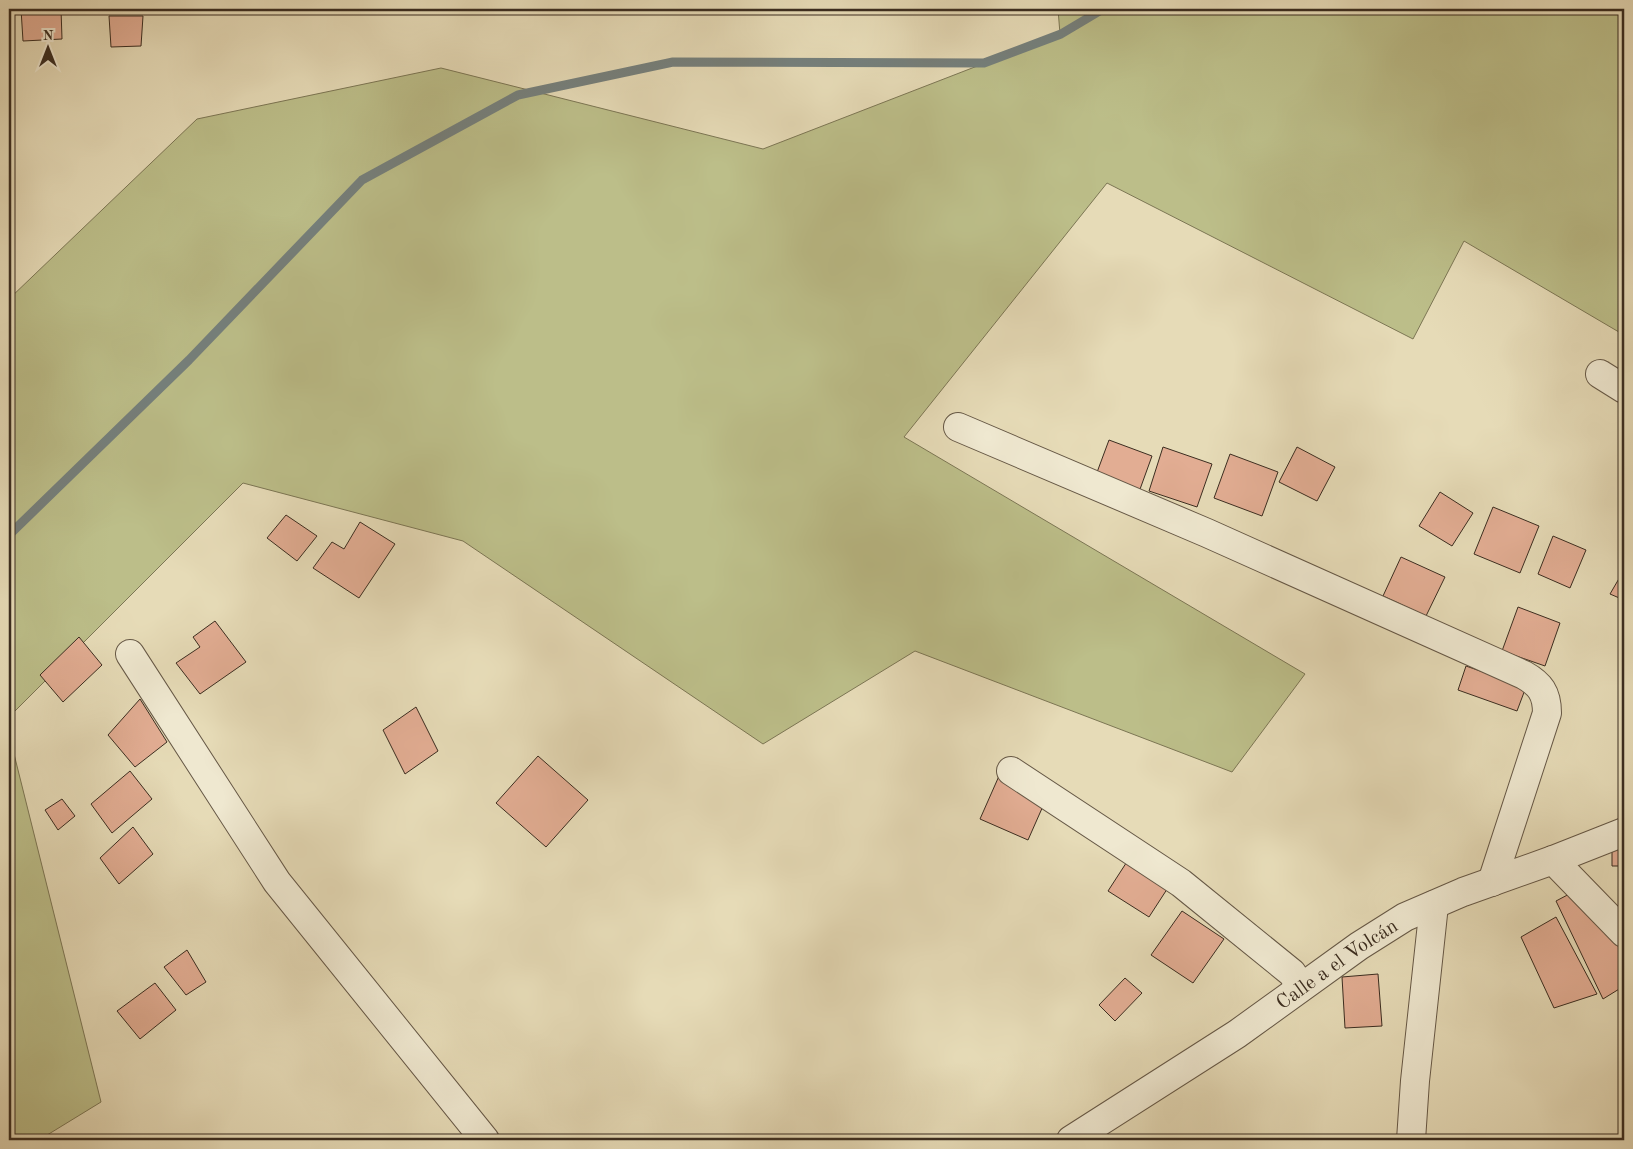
<svg xmlns="http://www.w3.org/2000/svg" width="1633" height="1149" font-family="'Old Standard TT',serif">
	<rect width="100%" height="100%" fill="#e6dbb7"/>
	<filter id="stains"><feTurbulence type="fractalNoise" baseFrequency=".004" numOctaves="4"/><feColorMatrix values="0 0 0 0 .2 0 0 0 0 .09 0 0 0 0 .02 0 0 0 .5 -.17"/></filter>
	<radialGradient id="worn" r=".72"><stop offset=".6" stop-color="#630" stop-opacity="0"/><stop offset="1" stop-color="#630" stop-opacity=".3"/></radialGradient>
	<path fill="#bcbe89" stroke="#7c7654" d="M1058,9H1624V335L1464,241L1413,339L1107,183L904,437L1305,674L1232,772L915,651L763,744L463,541L243,483L9,717V299L197,119L441,68L763,149L1060,34Z
		M9,734L101,1102L39,1140H9Z"/>
	<g fill="none" stroke-linecap="round" stroke-linejoin="round">
		<path stroke="#75807d" stroke-width="9" d="M9,535L189,360L362,180L518,95L673,62L984,63L1061,34L1103,9"/>
	</g>
	<path fill="#e2ad93" stroke="#3b2d20" d="M21,9H61L62,39L23,41Z
		M109,16H143L141,46L111,47Z
		M1109,440L1152,456L1139,492L1096,475Z
		M1163,447L1212,464L1197,507L1149,491Z
		M1297,447L1335,467L1317,501L1279,482Z
		M1230,454L1278,472L1262,516L1214,498Z
		M1440,492L1473,513L1452,546L1419,526Z
		M1493,507L1539,526L1520,573L1474,554Z
		M286,515L317,536L297,561L267,538Z
		M360,522L395,544L359,598L313,568L332,542L344,549Z
		M1553,536L1586,550L1570,588L1538,574Z
		M1401,557L1445,577L1426,616L1383,596Z
		M1624,570V600L1610,594Z
		M1518,607L1560,623L1545,666L1502,651Z
		M215,621L246,662L200,694L176,663L200,647L193,637Z
		M79,637L102,665L63,702L40,675Z
		M1466,666L1526,687L1517,711L1458,690Z
		M140,699L167,742L135,767L108,735Z
		M416,707L438,751L405,774L383,730Z
		M538,756L588,800L546,847L496,803Z
		M130,771L152,799L112,833L91,804Z
		M999,776L1047,797L1028,840L980,819Z
		M62,799L75,816L58,830L45,810Z
		M133,827L153,854L119,884L100,858Z
		M1612,843H1624V866H1612Z
		M1132,854L1173,880L1149,917L1108,891Z
		M1575,891L1624,948V986L1603,999L1556,901Z
		M1182,911L1224,939L1193,983L1151,955Z
		M1556,917L1597,994L1554,1008L1521,937Z
		M187,950L206,982L186,995L164,967Z
		M1378,974L1382,1026L1345,1028L1342,977Z
		M1125,978L1142,993L1115,1021L1099,1005Z
		M155,983L176,1010L140,1039L117,1011Z"/>
	<g fill="none" stroke-linecap="round" stroke-linejoin="round">
		<g stroke="#665846" stroke-width="30">
			<g id="minor">
				<path d="M1600,374L1624,389"/>
				<path d="M958,427L1207,533L1524,675C1540,684 1547,693 1547,713L1492,882"/>
				<path d="M130,654L277,882L485,1140"/>
				<path d="M1011,771L1181,883L1292,973L1301,987"/>
				<path d="M1553,860L1624,933"/>
				<path id="s1" d="M1071,1140L1237,1034L1359,946L1405,917L1463,892L1553,860L1624,832"/>
				<path d="M1411,1140L1415,1081L1434,905"/>
			</g>
		</g>
		<use href="#minor" stroke="#efe8d0" stroke-width="28"/>
	</g>
	<g text-anchor="middle" stroke-width="4.5" stroke-linejoin="round" paint-order="stroke">
		<g font-size="20" fill="#3b2d20" stroke="#efe8d0">
			<text dy="7" stroke="none"><textPath href="#s1" startOffset="319">Calle a el Volcán</textPath></text>
		</g>
	</g>
	<rect width="1633" height="1149" fill="none" stroke="#e6dbb7" stroke-width="30"/>
	<rect x="10" y="10" width="1613" height="1129" fill="none" stroke="#3b2d20" stroke-width="2.5"/>
	<rect x="15" y="15" width="1603" height="1119" fill="none" stroke="#3b2d20"/>
	<g transform="translate(48 48)" stroke="#efe8d0" stroke-width="4" paint-order="stroke">
	<path d="M0-4L9 19L0 12L-9 19Z" fill="#3b2d20"/>
	<text y="-8" font-size="14" font-weight="bold" text-anchor="middle" fill="#3b2d20">N</text>
	</g>
	<rect width="100%" height="100%" filter="url(#stains)"/>
	<rect width="100%" height="100%" fill="url(#worn)"/>
</svg>
